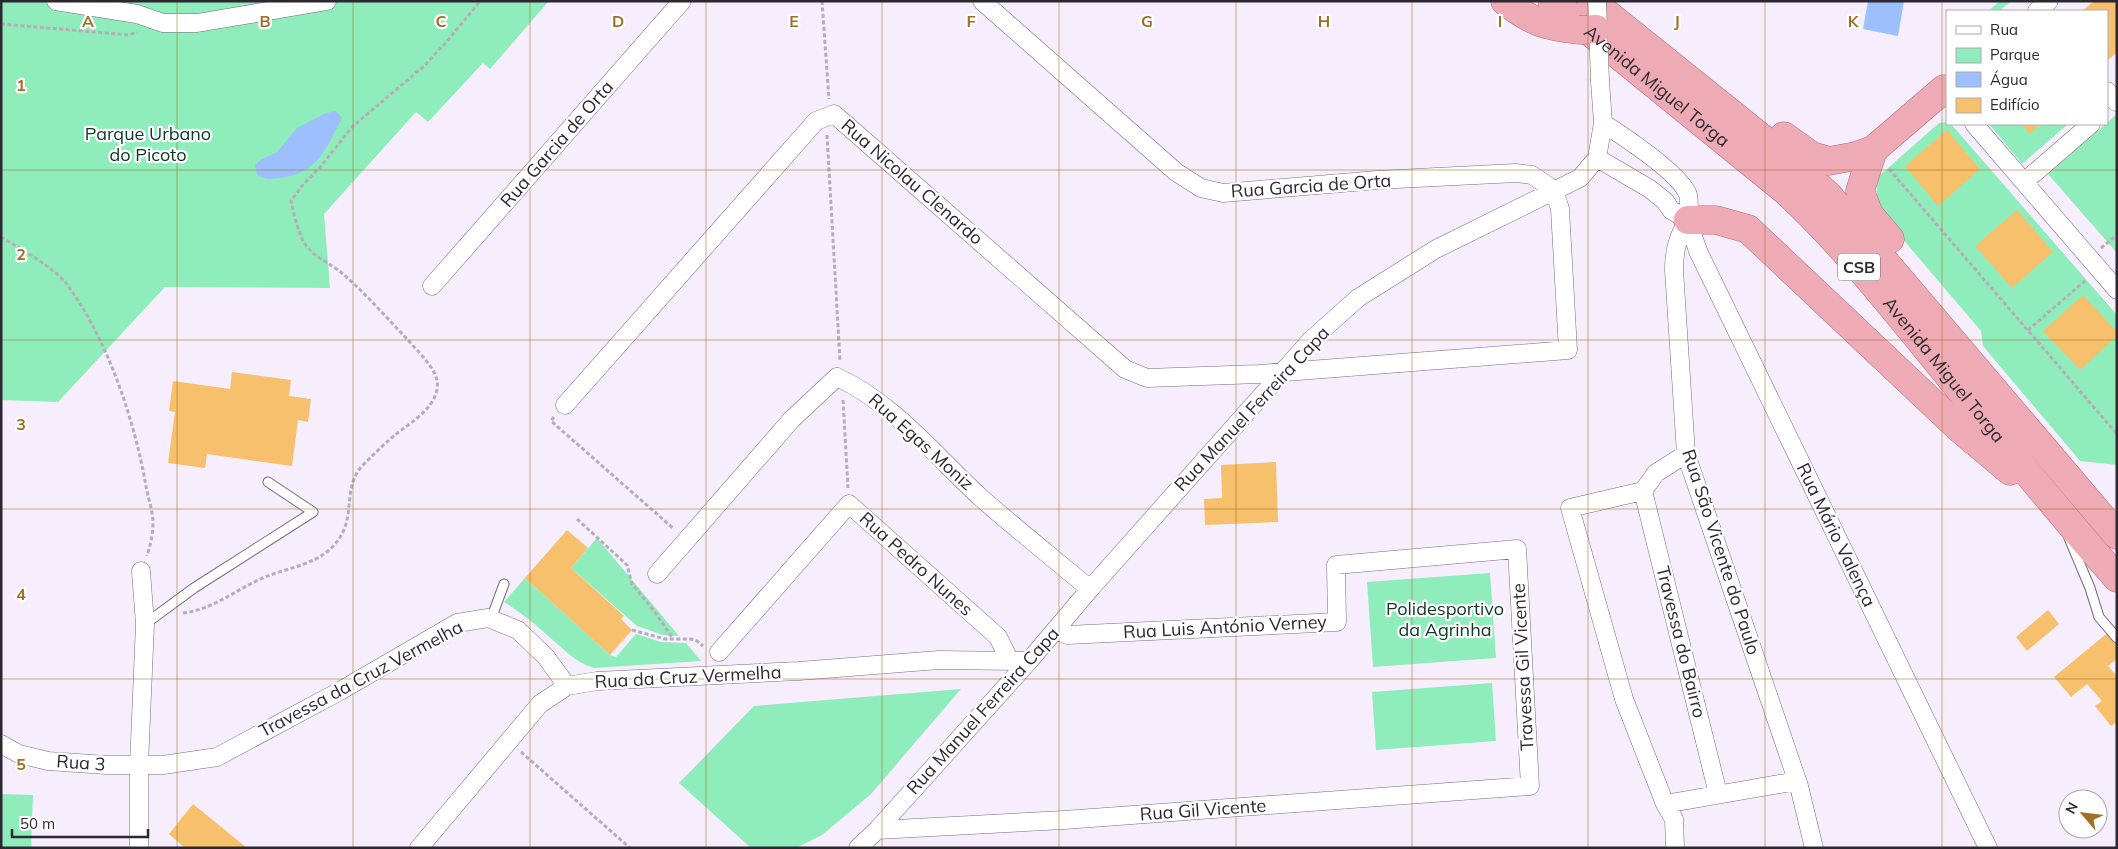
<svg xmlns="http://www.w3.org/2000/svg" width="2118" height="849" font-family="Mulish,sans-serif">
	<rect width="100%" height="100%" fill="#f7eefd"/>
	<path fill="#8fedbc" d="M1,1H549L490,69L483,63L428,122L416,112L324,214L330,288L165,287L58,402L1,400Z
		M2000,1H2011L1999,11H1988Z
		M2117,114V253L2048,174Z
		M1947,122V124H1951L2117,315V465L2080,461L1983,346L1981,331L1883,216C1877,201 1874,190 1880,175L1939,123Z
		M1989,124H2068L2022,164Z
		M597,538L679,636L663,635L637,626L571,568Z
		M1490,573L1496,658L1373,667L1367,582Z
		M525,578L610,655L616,657L636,634L661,642L686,643L701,661L594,668C574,662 563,648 547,635C534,623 519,611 504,602Z
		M1492,683L1496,741L1376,750L1372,692Z
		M961,689L871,794L822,835L796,848H751L679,783L754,706Z
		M1,794L33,795L31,848H1Z"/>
	<path fill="#9ebffd" d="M1868,1H1904L1898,36L1863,29Z
		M336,111L342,118C326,148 319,173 280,178C272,179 265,180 257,175L255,165L262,159L277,152L297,128L326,113Z"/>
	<path fill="#f6c06c" d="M2094,1H2117V52L2107,61V11H2082Z
		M2021,124H2041L2030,134Z
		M1947,130L1980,169L1938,206L1905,166Z
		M2017,210L2053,252L2012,288L1975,246Z
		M2083,295L2117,332V336L2080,370L2043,331Z
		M232,372L291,380L289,396L311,399L308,422L298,420L292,466L207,454L205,468L168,463L175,412L169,411L173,381L230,389Z
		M1276,462L1278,522L1205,525L1204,499L1222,498L1221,465Z
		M567,530L588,548L571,568L624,616L621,619L632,630L610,655L525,578Z
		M2048,610L2059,624L2027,651L2016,637Z
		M2117,625V659L2108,666L2117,676V722L2111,726L2095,706L2102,701L2087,684L2071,697L2054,677Z
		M193,804L247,848H185L169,834Z"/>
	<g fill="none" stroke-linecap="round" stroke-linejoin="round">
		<g stroke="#786a81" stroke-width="11">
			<path id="service" d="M2069,538L2090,588L2099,617L2117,638
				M491,619L504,584
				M145,624L194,588L313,512L268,482"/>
		</g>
		<g stroke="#786a81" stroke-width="19">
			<path id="minor" d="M56,1L137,14L163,23H197L327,1
				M2037,11L2049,1
				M2107,91L2116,102
				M1603,123C1623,136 1681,174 1688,195C1690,201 1688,211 1688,218C1689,229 1695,241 1698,251L1988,848
				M1974,124L2117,290
				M1597,158L1650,189L1665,201L1671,210L1688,220
				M2024,182L2091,124
				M1688,220C1678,237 1674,250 1674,270L1686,454L1799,786L1814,848
				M432,286L682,1
				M565,405L816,121L834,114L1125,369L1147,378L1259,374L1568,350L1560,209L1554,190L1532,175L1516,173L1377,180L1223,193L1201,188L1176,172L982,1
				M1686,454L1656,473L1643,491L1570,508L1624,699L1665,804L1797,781
				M1643,491L1718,794
				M657,574L792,419L837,377C893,403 934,454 979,496C1015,528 1053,558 1090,589
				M719,652L849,504L998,637L1010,661
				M1,744L19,754L48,761L106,765H163L217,757L340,691L457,623L488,618L518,630L546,657L567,686
				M1665,804L1674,819L1675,848
				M877,830L1064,820L1530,786L1517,549L1336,565L1337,622L1067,635L1056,629
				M139,848V765L145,624L141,571
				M419,848L540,704L567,686L597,681L799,671L939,660L1029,661
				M858,848L877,830L1029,661L1090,589L1311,340L1358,298L1436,249L1580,178L1597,158L1603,123L1600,81"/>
		</g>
		<g stroke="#a86f7b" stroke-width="29">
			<g id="trunk">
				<path d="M1505,1C1532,23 1546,26 1580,30"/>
				<path id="s1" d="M1552,1L1787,192C1845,246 1894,309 1945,371C2001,441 2057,510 2117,578"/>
				<path d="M1591,1L1783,155L1828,195L2117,535"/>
				<path d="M1784,136L1812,156L1829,161L1856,156L1873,150L1944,89"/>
				<path d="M1873,150L1860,191L1869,214L1890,239"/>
				<path d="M1688,220H1716L1748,229L1960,429L2010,471"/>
			</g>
		</g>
		<path stroke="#b5adba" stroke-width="3" stroke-dasharray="4 2.5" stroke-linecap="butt" d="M822,1L829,99
			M1,24L129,35L137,32
			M827,135L840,361
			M1889,169L2117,434
			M1,237C18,247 54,268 66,283C107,338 134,418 146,486C148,498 153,511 153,523C153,535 150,546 147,556
			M2101,248L2117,235
			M2028,330L2086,280
			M843,400L848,488
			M554,417L551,421L674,529
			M577,519L627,565L632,584L655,612L673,639
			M183,613C215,609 236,589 265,577C285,569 311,565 328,551C362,522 338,490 364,464C374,454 384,444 395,435C411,422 447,402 435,374C429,362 416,349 407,339C386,317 366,294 343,274C331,263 314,258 305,244C298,232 294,215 291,201L301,187L322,165L352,127L424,66L449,39L480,1
			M632,630L665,639H691L697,641L703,646
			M521,752L630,848"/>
		<use href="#service" stroke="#fff" stroke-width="9"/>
		<use href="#minor" stroke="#fff" stroke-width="18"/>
		<use href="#trunk" stroke="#eeabb6" stroke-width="28"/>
		<g stroke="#786a81" stroke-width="19" stroke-linecap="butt">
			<path id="minor-bridge" d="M1597,1L1600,81"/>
		</g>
		<g stroke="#a86f7b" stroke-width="29" stroke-linecap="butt">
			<path id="trunk-bridge" d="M1580,30L1596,29"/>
		</g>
		<use href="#minor-bridge" stroke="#fff" stroke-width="18"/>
		<use href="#trunk-bridge" stroke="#eeabb6" stroke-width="28"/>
	</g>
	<path fill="none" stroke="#a06f23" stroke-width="1" stroke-opacity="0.55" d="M177,1V848M353,1V848M530,1V848M706,1V848M882,1V848M1059,1V848M1236,1V848M1412,1V848M1588,1V848M1765,1V848M1942,1V848M1,170H2117M1,340H2117M1,509H2117M1,679H2117"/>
	<g text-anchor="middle" stroke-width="4.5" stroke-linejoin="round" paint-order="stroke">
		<rect fill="#fff" stroke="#6c686f" stroke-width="1" x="1838" y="253.5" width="42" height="27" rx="4"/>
		<g font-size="16" font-weight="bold" fill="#2d2731">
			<text x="1859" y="273">CSB</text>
		</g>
		<g font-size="18" fill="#2d2731" stroke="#fff">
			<text dy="6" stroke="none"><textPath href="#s1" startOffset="135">Avenida Miguel Torga</textPath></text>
			<text transform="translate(557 144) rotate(-49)" y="6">Rua Garcia de Orta</text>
			<text transform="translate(912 182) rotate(41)" y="6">Rua Nicolau Clenardo</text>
			<text transform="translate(1311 186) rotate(-4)" y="6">Rua Garcia de Orta</text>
			<text dy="6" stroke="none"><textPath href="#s1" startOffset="540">Avenida Miguel Torga</textPath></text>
			<text transform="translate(1252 409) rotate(-47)" y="6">Rua Manuel Ferreira Capa</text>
			<text transform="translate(921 442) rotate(42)" y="6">Rua Egas Moniz</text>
			<text transform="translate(1836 535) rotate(64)" y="6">Rua Mário Valença</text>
			<text transform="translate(1721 552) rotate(72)" y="6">Rua São Vicente do Paulo</text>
			<text transform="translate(916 564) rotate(42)" y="6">Rua Pedro Nunes</text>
			<text transform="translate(1225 627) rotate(-3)" y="6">Rua Luis António Verney</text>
			<text transform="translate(1681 642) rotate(76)" y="6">Travessa do Bairro</text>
			<text transform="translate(1523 667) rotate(-93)" y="6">Travessa Gil Vicente</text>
			<text transform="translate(688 677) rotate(-3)" y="6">Rua da Cruz Vermelha</text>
			<text transform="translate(361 679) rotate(-28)" y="6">Travessa da Cruz Vermelha</text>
			<text transform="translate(983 711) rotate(-48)" y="6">Rua Manuel Ferreira Capa</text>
			<text transform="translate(81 763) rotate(4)" y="6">Rua 3</text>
			<text transform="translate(1203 810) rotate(-4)" y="6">Rua Gil Vicente</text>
		</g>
		<g font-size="18" fill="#0c3824" stroke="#fff">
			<text x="148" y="140">Parque Urbano<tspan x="148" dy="21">do Picoto</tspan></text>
			<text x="1445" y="615">Polidesportivo<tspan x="1445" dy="21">da Agrinha</tspan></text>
		</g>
	</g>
	<g font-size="16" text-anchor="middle" font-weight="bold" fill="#a06f23" stroke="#fff" stroke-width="4.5" stroke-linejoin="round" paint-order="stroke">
		<text x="88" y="27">A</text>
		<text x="265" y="27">B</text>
		<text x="441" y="27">C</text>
		<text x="618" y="27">D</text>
		<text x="794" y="27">E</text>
		<text x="971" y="27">F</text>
		<text x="1147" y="27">G</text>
		<text x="1324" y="27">H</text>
		<text x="1500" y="27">I</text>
		<text x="1677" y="27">J</text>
		<text x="1853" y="27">K</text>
		<text x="21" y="91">1</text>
		<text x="21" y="260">2</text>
		<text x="21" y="430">3</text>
		<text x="21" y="600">4</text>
		<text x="21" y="770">5</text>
	</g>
	<rect width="2118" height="849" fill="none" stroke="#2d2731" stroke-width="5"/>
	<rect x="1946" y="10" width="162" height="115" fill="#ffffff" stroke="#aba9ad"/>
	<rect x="1956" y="26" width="25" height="8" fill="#ffffff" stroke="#aba9ad"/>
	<text x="1990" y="35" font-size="15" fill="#2d2731">Rua</text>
	<rect x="1956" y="48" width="25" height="15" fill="#8fedbc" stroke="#aba9ad"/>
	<text x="1990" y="60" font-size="15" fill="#2d2731">Parque</text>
	<rect x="1956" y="72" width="25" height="15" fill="#9ebffd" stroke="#aba9ad"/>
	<text x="1990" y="85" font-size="15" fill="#2d2731">Água</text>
	<rect x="1956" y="98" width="25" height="15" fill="#f6c06c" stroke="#aba9ad"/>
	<text x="1990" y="110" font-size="15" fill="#2d2731">Edifício</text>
	<g transform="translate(2083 814) rotate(298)"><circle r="24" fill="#ffffff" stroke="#aba9ad"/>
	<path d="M0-4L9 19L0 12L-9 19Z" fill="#a06f23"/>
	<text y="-8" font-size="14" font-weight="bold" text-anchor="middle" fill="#2d2731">N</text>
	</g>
	<path d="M12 829v8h136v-8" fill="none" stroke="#2d2731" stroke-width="2.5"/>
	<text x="20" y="829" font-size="15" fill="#2d2731" stroke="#ffffff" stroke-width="4" paint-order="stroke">50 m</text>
</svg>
